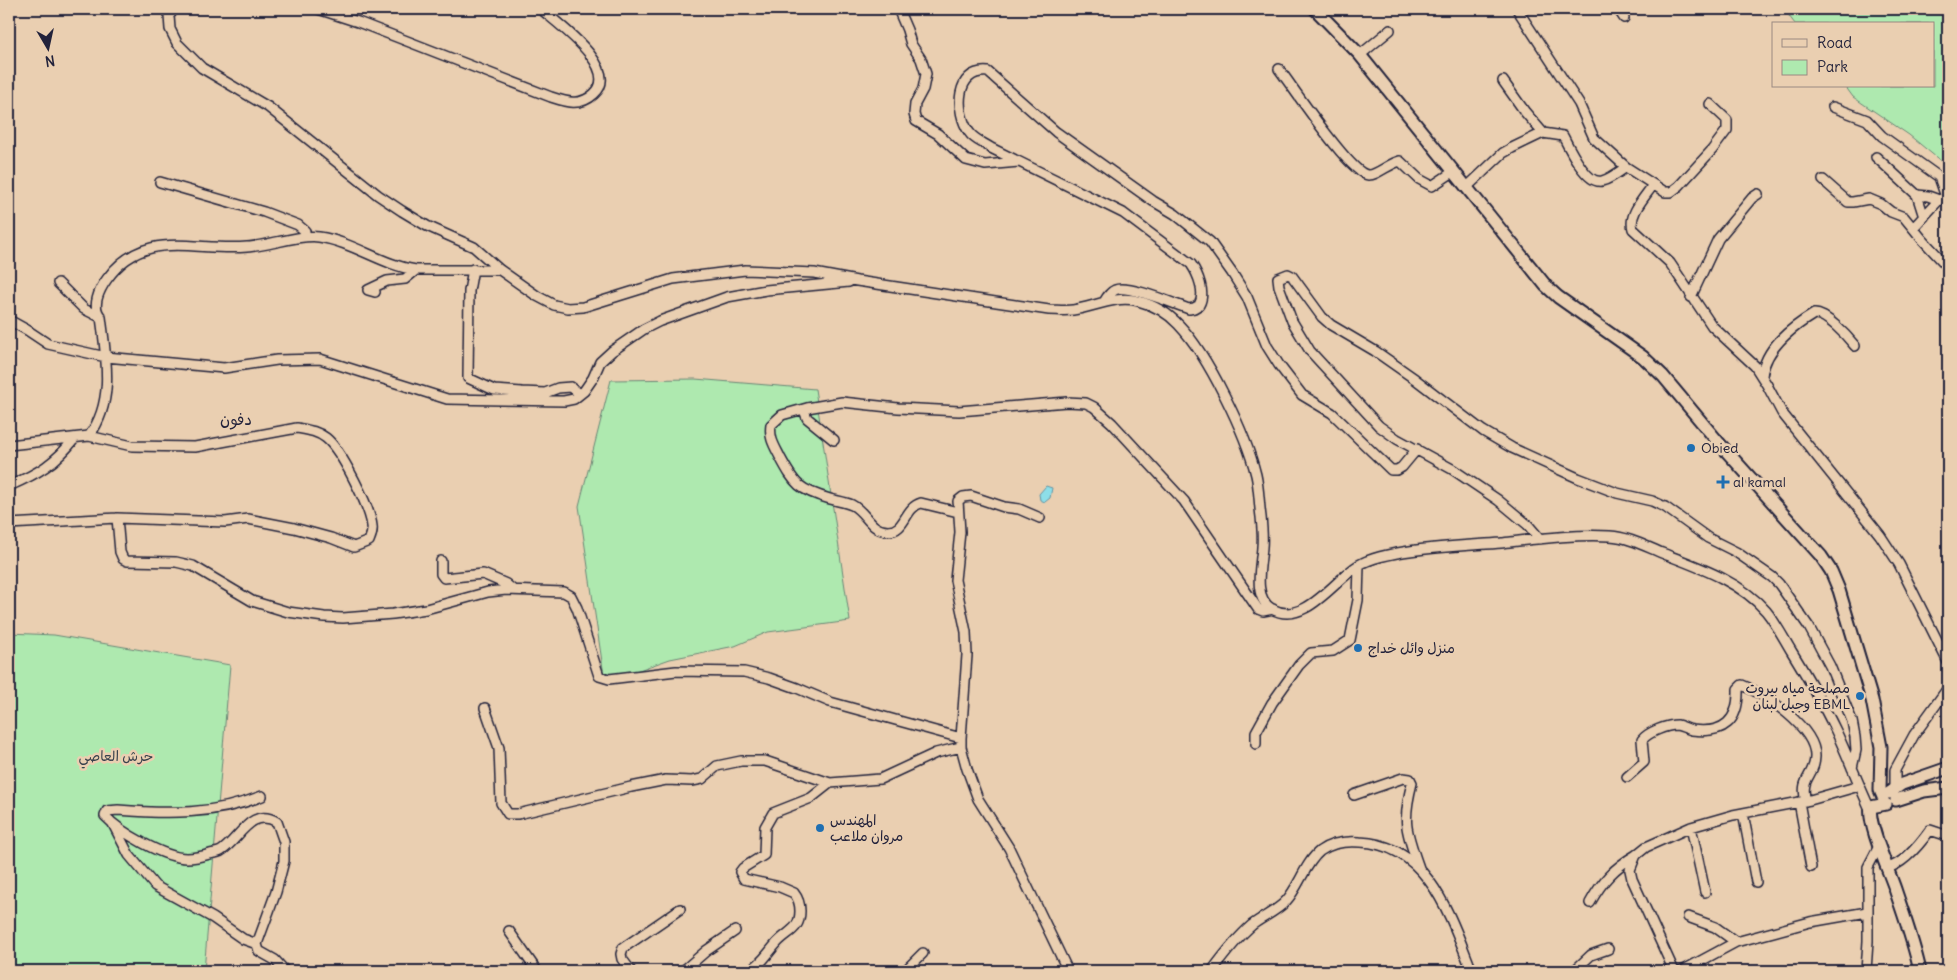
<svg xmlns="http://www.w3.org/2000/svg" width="1957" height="980" font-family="Delius,'Playpen Sans Arabic',sans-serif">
	<rect width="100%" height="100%" fill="#eacfb1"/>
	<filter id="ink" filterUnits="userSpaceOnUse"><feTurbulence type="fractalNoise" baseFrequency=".02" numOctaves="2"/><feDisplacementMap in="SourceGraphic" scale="10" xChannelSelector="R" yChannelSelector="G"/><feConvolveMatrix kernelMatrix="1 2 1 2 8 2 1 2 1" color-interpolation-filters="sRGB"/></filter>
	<g filter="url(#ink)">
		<path fill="#aee9af" stroke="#688675" d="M1790,9H1948V167L1909,135L1853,97L1845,86H1933V24H1795L1789,16Z
			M695,379L815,389L850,621L768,632L735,646L670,659L605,682L579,506L611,380Z
			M9,633L54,635L230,665L204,971H9Z"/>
		<path fill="#8ddee8" stroke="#6293a3" d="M1046,486L1052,488L1050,498L1045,502L1040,500L1039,494Z"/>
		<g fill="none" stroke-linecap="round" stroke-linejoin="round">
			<g stroke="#22223b" stroke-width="12">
				<path id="minor" d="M174,9L169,16L170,29L177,43L202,68L268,107L378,195L402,211L427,226L474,247L500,270L537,296L554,305L568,308L583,307L673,279L745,270L814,273L857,281L1049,310C1057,310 1065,311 1073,310C1094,307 1116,295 1138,301C1154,305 1168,313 1179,325C1208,355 1246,434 1256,475C1259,488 1259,503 1261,517C1262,527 1263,537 1262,547C1261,565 1252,598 1272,609C1305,627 1335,579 1359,565C1387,548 1466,546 1501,543C1537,539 1574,534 1610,536C1628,537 1645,546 1662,553C1698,567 1740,581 1766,611C1776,623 1784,639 1792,652C1808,678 1823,704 1836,731C1848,757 1858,783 1870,809
					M318,9L358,22L551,97C566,102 580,107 594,94C622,69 558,24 541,9
					M898,9L907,30L911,44L921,59L926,74L923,89L915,104L914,114L916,121L938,134L966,160L985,165L1019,162
					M1517,9L1579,104L1594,138L1626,167
					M1618,9L1624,18
					M1360,55L1390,30
					M1279,69C1293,87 1350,174 1368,175C1376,176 1390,163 1400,161L1419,179L1432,186L1453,172
					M1503,81L1525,112L1543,133
					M1833,107L1867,120L1882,136L1939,177L1946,197
					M1876,157L1917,195L1924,217
					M1823,180L1848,202H1853L1869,199L1881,204L1891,212L1904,217L1922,239L1948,267
					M160,182L264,212L298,225L305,231V237
					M1653,185C1645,197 1628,214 1633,229L1670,263L1712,326L1755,366L1767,385L1782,413L1880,535L1899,564L1948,662
					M1467,187L1503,153L1512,148L1543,133L1563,136C1569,148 1587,185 1602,181C1610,179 1619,172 1626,167L1665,192H1671L1679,186L1712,150L1727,130V120L1710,104
					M1917,195L1928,196L1939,200
					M1914,227L1939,200L1948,196
					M473,269L469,291L468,378L494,390L522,392L545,393L558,388L571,387L580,394
					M58,283L84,309L100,317
					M375,292L368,290L387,281L405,279L416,270
					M1691,297L1718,239L1752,198L1758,194
					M1104,302C1107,297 1110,292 1115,290C1128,284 1174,304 1189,309L1194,308L1199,305C1206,293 1198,274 1191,264L1123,213L991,148C984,143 974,140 969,132C955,112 955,69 988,72L1056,132L1153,201L1175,214L1210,242L1232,273L1247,297L1267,346L1279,365L1302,395L1332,413L1391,470H1397L1402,467L1417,449
					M9,320L27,330L48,344L106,357L224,368L277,360L320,359L447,399L564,401L574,399L584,391L593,378L600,362L612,351L644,329L660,321L727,297L766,290L849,282
					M1762,376C1765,348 1791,328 1814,314C1826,313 1847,336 1855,346
					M804,410L807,418L834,440
					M89,436C115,402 106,357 101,317C91,307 99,290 107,279C144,227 195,252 247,247C268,246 299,234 319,237C353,242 382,265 416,270H500
					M9,445L89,436L132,446L195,447L297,428C308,430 317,431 326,438C341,450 370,507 372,526C373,532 371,536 369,541L354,547L331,538L294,528L248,519L225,522L117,518L9,524
					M9,486C37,474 56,463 75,438
					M958,512L921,503C904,508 906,531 888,531C870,531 866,512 852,505C845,502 837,501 830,499C799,490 795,485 780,457C774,445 769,438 771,425L782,415L807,408L842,402L898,408L959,411L1067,402L1086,403L1094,407L1112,423L1184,501L1258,609L1263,611L1273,609
					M117,518L120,552L123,559L127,561L176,562L193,566L252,601L288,612L324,617L343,618L393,614L426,609L488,592L506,590L564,592L571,596L577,608L599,676L609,679L676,671L744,672L769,678L797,688L830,702L961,738
					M1040,518L1019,509L1004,507L971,496L963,497L958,501L960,532L955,580L966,632L967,655L961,738V747L967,769L978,799L1009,848L1068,971
					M1540,539L1528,525L1498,500L1452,469L1397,439L1379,426L1310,351L1292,321L1279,286L1278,278L1288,274L1292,276L1322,317L1331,325L1375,351L1415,379L1483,431L1512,448L1578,478L1617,493L1652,501L1665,507L1708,538L1736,552L1772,577L1779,584L1809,627L1830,666L1852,721L1855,737L1856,750L1852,768
					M441,561V574L444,578L483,574L506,584L513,590
					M485,708L499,748L501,803L508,814H518L631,787L666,780L692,781L702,779L717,766L741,761H765L830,783
					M1256,744V732L1272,703L1299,665L1311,653L1333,651L1350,640L1358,600L1359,565
					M1627,777L1644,762L1642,740C1648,732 1667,725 1677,725C1682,726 1687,729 1692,730C1724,734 1739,721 1738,689L1742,685C1765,694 1816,728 1815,757C1815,776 1799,778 1806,801
					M1895,788V770L1914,735L1948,688
					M1354,795L1403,778L1410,779L1412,783C1402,822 1406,831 1419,868
					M262,796C216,815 166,814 118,810L107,811L105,816C120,832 164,858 187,858C194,858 203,856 210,854C213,853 218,853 221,851C239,840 251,806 277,822L284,842V861L276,892L257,944L259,951L275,960L285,971
					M1799,802L1811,867
					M1743,813L1756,882
					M113,824L129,855L155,886L213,918L243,939L257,944
					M1691,827L1705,892
					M1887,868C1904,864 1920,844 1930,830L1948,836
					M1590,903C1602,881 1614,868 1636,855
					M1688,917L1715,927L1736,942
					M509,931L537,971
					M631,971L622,959L621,954L623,948L680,909
					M683,971L706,951L735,931
					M749,971C762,964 767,954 776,944C787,931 800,931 800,911C800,904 798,898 794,893L780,887L744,879L740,872L743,868L764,855L765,827L773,813L811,798L830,783L880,779L936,753L961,747
					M905,971L923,953
					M1212,971C1223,956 1237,938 1252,925C1262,917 1277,911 1286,901C1299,887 1305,863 1320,851C1331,843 1347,841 1360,842C1429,844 1451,919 1472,971
					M1574,971L1591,955L1608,949
					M1674,971L1632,879L1630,870L1636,855L1646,847L1691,827L1733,815L1810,800L1859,786
					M1682,971L1736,942L1810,922L1867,912
					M1866,971L1868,941V867L1879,846"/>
			</g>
			<g stroke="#22223b" stroke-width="15">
				<path id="major" d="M1315,9L1360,55L1546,286L1558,297L1643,357L1663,376L1719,443L1821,556L1831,571L1839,590L1872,700L1881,747L1880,790L1883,797
					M1889,793L1902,784L1948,768
					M1896,800L1924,791L1948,788
					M1886,804L1871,807C1867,823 1889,871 1895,889C1904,916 1914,943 1920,971"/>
			</g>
			<use href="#minor" stroke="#eacfb1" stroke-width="9"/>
			<use href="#major" stroke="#eacfb1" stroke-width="11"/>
		</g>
	</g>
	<g fill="#1f6fb2" stroke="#eacfb1" stroke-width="2">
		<circle cx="1691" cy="448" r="5"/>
		<path d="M1720.5 474.5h5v5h5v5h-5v5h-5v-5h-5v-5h5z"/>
		<circle cx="1358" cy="648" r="5"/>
		<circle cx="1860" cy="696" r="5"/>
		<circle cx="820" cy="828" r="5"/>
	</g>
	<g text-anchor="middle" stroke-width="5" stroke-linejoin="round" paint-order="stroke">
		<g font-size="14" fill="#22223b" stroke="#eacfb1" text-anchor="start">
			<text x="1701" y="453">Obied</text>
			<text x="1733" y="487">al kamal</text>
			<text x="1368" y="653">منزل وائل خداج</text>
			<text x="1850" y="693" text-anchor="end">مصلحة مياه بيروت<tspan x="1850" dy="16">وجبل لبنان EBML</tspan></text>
			<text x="830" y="825">المهندس<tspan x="830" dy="16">مروان ملاعب</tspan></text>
		</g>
		<g font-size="14" fill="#37404c" stroke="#eacfb1">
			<text x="116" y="761">حرش العاصي</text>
		</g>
		<g font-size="16" fill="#22223b" stroke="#eacfb1">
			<text x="236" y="425">دفون</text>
		</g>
	</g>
	<rect width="1957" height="980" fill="none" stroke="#eacfb1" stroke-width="30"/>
	<rect x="15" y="15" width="1927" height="950" fill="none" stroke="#22223b" stroke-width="2" filter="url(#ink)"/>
	<rect x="1772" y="22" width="162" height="65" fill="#eacfb1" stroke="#9a8a82"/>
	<rect x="1782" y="39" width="25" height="8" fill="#eacfb1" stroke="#9a8a82"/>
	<text x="1817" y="48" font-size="15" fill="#22223b">Road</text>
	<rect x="1782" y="60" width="25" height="15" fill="#aee9af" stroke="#9a8a82"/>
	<text x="1817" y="72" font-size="15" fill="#22223b">Park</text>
	<g transform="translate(48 48) rotate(171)" stroke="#eacfb1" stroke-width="4" paint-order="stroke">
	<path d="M0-4L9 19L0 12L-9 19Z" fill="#22223b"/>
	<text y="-8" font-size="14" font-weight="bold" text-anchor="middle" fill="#22223b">N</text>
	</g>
</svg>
